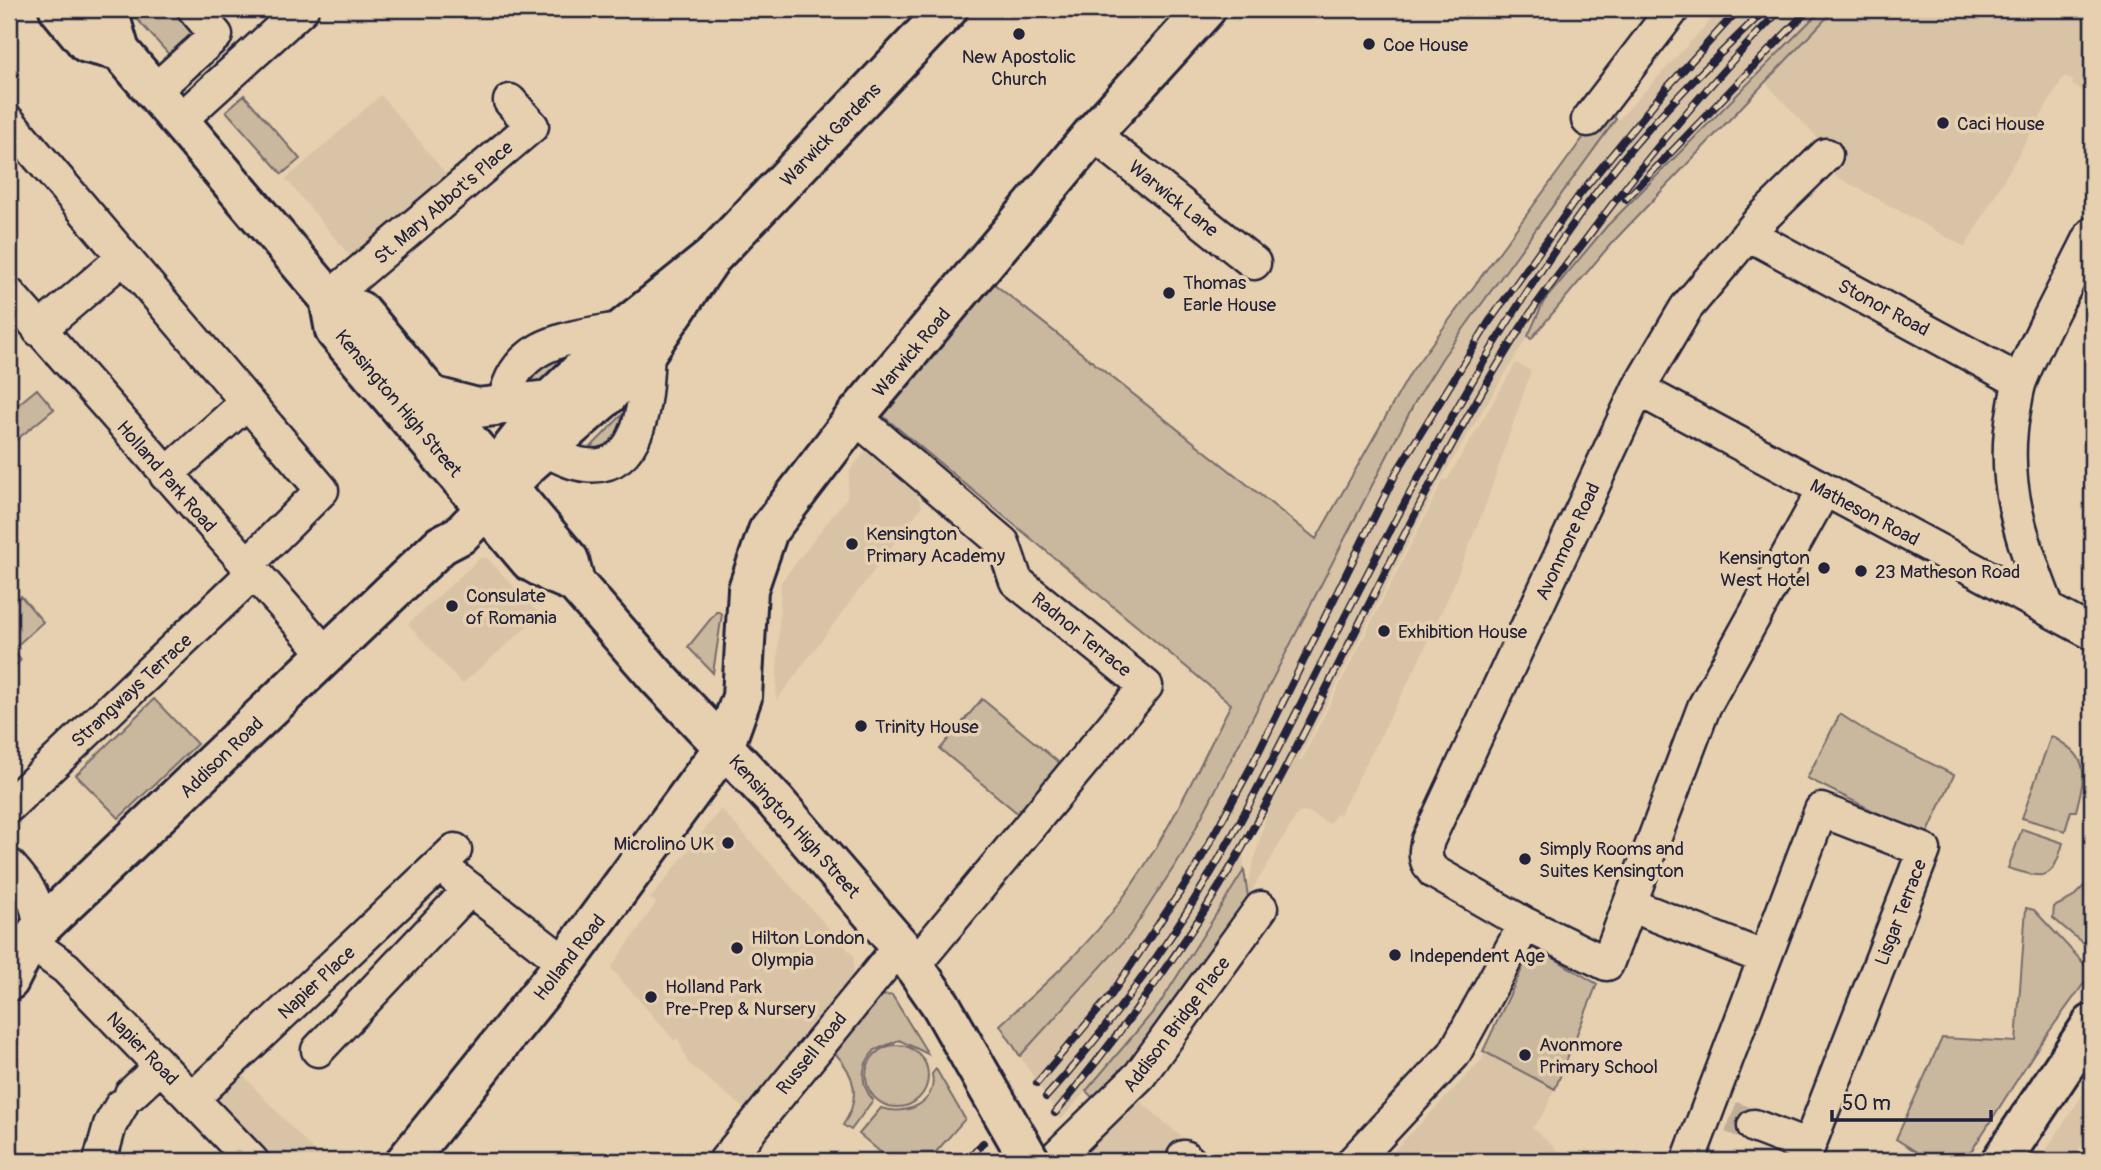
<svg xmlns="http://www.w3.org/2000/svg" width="2101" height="1170" font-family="Pangolin,sans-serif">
	<rect width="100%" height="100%" fill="#e6d0af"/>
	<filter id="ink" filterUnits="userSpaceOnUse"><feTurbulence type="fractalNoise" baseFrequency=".0143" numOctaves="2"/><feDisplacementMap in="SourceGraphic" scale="14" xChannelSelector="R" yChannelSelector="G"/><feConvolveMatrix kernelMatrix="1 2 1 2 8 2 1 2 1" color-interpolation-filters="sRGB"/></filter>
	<g filter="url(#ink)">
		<path fill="#d8c3a6" d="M1721,9H1822L1607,226L1544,301L1528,336L1441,479L1298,761H1301L1444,479L1447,480L1516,363L1531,371L1487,501L1451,591L1418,663L1340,814L1337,813L1329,824L1309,812L1298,813L1248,897L1245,894L1268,809L1243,855L1244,870L1159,1005L1061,1120L1020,1056L1129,936L1221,783L1378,472L1443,357L1616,119H1619Z
			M1833,9H2092V95L2072,85L2074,81L2064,76L1965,247L1834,175L1843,165L1764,81Z
			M381,95L451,180L354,261L286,179Z
			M866,451L916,493L922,506L776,701L781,582L847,497L850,470Z
			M480,558H487L540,615L462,684L408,624Z
			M721,809L854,956L853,979L745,1109L688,1063L678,1038L674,1040L611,968L656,903L650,899Z
			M1533,946L1597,984L1545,1112L1532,1128L1570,1161H1384L1481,1061Z
			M235,1067L313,1150L327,1161H276L211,1092Z
			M2092,1080V1129L2089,1134L2073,1158L2068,1155L2063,1161H2039Z
			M1140,1101L1192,1146L1168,1161H1076Z"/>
		<path fill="#c9b79e" stroke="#766c6c" stroke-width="2" d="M128,9H179L199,33L173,59Z
			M1822,9H1835L1610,245L1531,339L1528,336L1544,301L1607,226Z
			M244,95L300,159L282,174L226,111Z
			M1605,108L1616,119L1443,357L1415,402L1183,853L1129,936L1020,1056L1000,1025C1041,987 1086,949 1119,903C1165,842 1196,772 1231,704L883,416L993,283L1316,539L1411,372Z
			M565,352L568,356L535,396L524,382L552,354Z
			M37,389L54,409L9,446V412Z
			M622,415L631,417L600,462L587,451Z
			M21,596L43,622L12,650L21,660L9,672V606Z
			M717,611L722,614L713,673L688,647Z
			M154,699L197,744L119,818L76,775Z
			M982,699L1063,766L1021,816L940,749Z
			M1840,714L1866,731L1954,775L1926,837L1807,778Z
			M2051,736C2091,758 2086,771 2076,811H2071L2065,831L2022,818Z
			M2022,829L2063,843C2052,882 2045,879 2008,868Z
			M1244,870L1248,897L1152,1041L1094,1099L1086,1091L1159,1005Z
			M2085,885L2092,889L2085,945L2053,918L2054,907L2072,898Z
			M2026,908L2034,910L2092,972L2038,1047L1965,1161H1931L1896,1139L1942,1038L2016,1042Z
			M1533,946L1597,984L1555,1089L1483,1051Z
			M892,995L928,1054L899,1040L875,1050C860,1066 860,1084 873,1100L851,1130L843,1125C861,1098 856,1075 834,1052L878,996Z
			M866 1076a31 31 0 1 1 62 0a31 31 0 1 1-62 0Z
			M936,1069L965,1119L928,1161H891L859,1134L881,1108C905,1116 938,1104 932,1074Z"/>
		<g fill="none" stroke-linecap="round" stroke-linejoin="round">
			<path stroke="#bfad98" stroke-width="32" stroke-dasharray="32 16" stroke-linecap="butt" d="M1731,1117L1754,1126"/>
			<g stroke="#22223b" stroke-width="37">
				<path id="minor" d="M154,91L216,35L194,9
					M180,120L302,9
					M1588,120L1673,9
					M9,122L322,490L246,566
					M1093,134L1254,263
					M1748,234L2019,381
					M9,294L327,655
					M329,298L532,126L510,101
					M39,330L123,258
					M1638,389L2092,633
					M504,407C511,340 571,338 624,328
					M855,417L1003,543L1016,581L1146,686L915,964
					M545,450C558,456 572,464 586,465C646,472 646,388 648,350
					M166,475L246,403
					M1824,490L1704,707L1607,964L1525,924L1434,872C1425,862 1424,854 1428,840L1638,389L1686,308L1761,219L1826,155
					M2048,608C2022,542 2000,481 2014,410C2016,400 2017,388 2021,379C2041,329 2069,282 2092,234
					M9,806L253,573
					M9,865C27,885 39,901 40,928
					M453,876L565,963
					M1630,905L1765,958
					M25,949L42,951L66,968L252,1161
					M318,1050L470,889
					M131,1094L160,1067
					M192,1099L455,850
					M1754,1126L1808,1147
					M1184,1157L1189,1161
					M100,1161L110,1125L121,1106
					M725,1161L900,946
					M1052,1161L1140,1075L1261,908
					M1354,1161L1454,1054L1525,924
					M1688,1161L1821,810L1924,850L1803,1161"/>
			</g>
			<g stroke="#22223b" stroke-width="44">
				<path id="major" d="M59,9L87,43L120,51
					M103,9L110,17L120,51L329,298L360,311L569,560L575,583L658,678L775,801L900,946L941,1005L971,1058
					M329,298L335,331L530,561L551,573L575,583
					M2001,1161L2092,1024"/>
			</g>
			<g stroke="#22223b" stroke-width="44">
				<path id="highway" d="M431,396L477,408L550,400
					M494,471L550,400L624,328L711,258L948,9
					M9,981L25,949L40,928L441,545L460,535L530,463L607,396L648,350L711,258
					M406,1161L565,963L724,747L742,697L748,589L768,531L855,417L1014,228L1097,129L1206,9"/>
			</g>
			<use href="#minor" stroke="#e6d0af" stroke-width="32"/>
			<use href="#major" stroke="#e6d0af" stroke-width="38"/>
			<use href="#highway" stroke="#e6d0af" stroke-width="38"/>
			<g stroke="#22223b" stroke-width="8">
				<path id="rail" d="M1626,199L1809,9
					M1037,1083L1111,995L1194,871L1250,769L1396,473L1489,322L1580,194L1664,91L1739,9
					M1046,1097C1118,1018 1185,922 1236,829C1280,748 1320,664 1363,582C1437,440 1516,293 1616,167C1661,111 1714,59 1766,9
					M1055,1113C1125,1028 1192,938 1246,841C1341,672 1416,493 1520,329C1540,297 1564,268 1587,238C1647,157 1711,81 1781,9
					M967,1161L983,1143
					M988,1161L991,1157"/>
			</g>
			<use href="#rail" stroke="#e6d0af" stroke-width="5" stroke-dasharray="16" stroke-linecap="butt"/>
			<g stroke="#22223b" stroke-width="44" stroke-linecap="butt">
				<path id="major-bridge" d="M971,1058L1030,1161"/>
			</g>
			<use href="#major-bridge" stroke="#e6d0af" stroke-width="38"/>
		</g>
	</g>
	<g fill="#22223b" stroke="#e6d0af" stroke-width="2.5">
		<circle cx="1019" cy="34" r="7"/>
		<circle cx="1369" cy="44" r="7"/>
		<circle cx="1943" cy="123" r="7"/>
		<circle cx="1169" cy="293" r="7"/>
		<circle cx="852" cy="544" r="7"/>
		<circle cx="1824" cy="568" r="7"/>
		<circle cx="1861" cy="571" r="7"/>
		<circle cx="452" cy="606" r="7"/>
		<circle cx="1384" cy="631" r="7"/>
		<circle cx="861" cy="726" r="7"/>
		<circle cx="728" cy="843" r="7"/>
		<circle cx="1525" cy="859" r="7"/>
		<circle cx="737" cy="948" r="7"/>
		<circle cx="1395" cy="955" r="7"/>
		<circle cx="651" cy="997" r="7"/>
		<circle cx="1525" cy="1055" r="7"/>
	</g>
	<g text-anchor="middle" stroke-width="7" stroke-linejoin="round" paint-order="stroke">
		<g font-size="19" fill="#22223b" stroke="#e6d0af" text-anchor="start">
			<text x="1383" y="51">Coe House</text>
			<text x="1019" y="63" text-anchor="middle">New Apostolic<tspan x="1019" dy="22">Church</tspan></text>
			<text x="1957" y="130">Caci House</text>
			<text x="1183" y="289">Thomas<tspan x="1183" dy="22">Earle House</tspan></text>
			<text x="866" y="540">Kensington<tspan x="866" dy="22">Primary Academy</tspan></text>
			<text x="1810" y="564" text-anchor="end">Kensington<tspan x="1810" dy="22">West Hotel</tspan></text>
			<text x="1875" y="578">23 Matheson Road</text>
			<text x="466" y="602">Consulate<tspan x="466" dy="22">of Romania</tspan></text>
			<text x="1398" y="638">Exhibition House</text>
			<text x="875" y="733">Trinity House</text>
			<text x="714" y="850" text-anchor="end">Microlino UK</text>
			<text x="1539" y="855">Simply Rooms and<tspan x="1539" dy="22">Suites Kensington</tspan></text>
			<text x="751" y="944">Hilton London<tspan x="751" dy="22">Olympia</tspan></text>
			<text x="1409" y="962">Independent Age</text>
			<text x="665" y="993">Holland Park<tspan x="665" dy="22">Pre-Prep &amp; Nursery</tspan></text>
			<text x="1539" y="1051">Avonmore<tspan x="1539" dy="22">Primary School</tspan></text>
		</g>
		<g font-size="19" fill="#22223b" stroke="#e6d0af">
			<text transform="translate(830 134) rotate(-46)" y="7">Warwick Gardens</text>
			<text transform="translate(1174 198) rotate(39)" y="7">Warwick Lane</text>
			<text transform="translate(443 202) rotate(-41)" y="7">St. Mary Abbot's Place</text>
			<text transform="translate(1884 307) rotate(28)" y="7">Stonor Road</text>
			<text transform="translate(911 352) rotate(-50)" y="7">Warwick Road</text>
			<text transform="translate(399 403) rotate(50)" y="7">Kensington High Street</text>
			<text transform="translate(167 476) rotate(49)" y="7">Holland Park Road</text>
			<text transform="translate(1865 512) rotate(28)" y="7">Matheson Road</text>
			<text transform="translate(1567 541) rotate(-65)" y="7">Avonmore Road</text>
			<text transform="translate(1082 634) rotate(39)" y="7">Radnor Terrace</text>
			<text transform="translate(131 690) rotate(-43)" y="7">Strangways Terrace</text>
			<text transform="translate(221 757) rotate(-44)" y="7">Addison Road</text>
			<text transform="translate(795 826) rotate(48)" y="7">Kensington High Street</text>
			<text transform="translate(1900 912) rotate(-69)" y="7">Lisgar Terrace</text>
			<text transform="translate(569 957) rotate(-52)" y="7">Holland Road</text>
			<text transform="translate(316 982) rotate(-43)" y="7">Napier Place</text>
			<text transform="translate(1176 1024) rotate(-53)" y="7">Addison Bridge Place</text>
			<text transform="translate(143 1048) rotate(46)" y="7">Napier Road</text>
			<text transform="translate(811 1053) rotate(-51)" y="7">Russell Road</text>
		</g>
	</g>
	<rect width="2101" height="1170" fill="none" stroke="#e6d0af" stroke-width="35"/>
	<rect x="18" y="18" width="2066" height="1135" fill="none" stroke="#22223b" stroke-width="2.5" filter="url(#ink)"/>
	<path d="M1832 1110v10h159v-10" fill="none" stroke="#22223b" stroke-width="3.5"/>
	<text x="1842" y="1110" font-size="21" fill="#22223b" stroke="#e6d0af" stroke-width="5" paint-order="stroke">50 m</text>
</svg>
